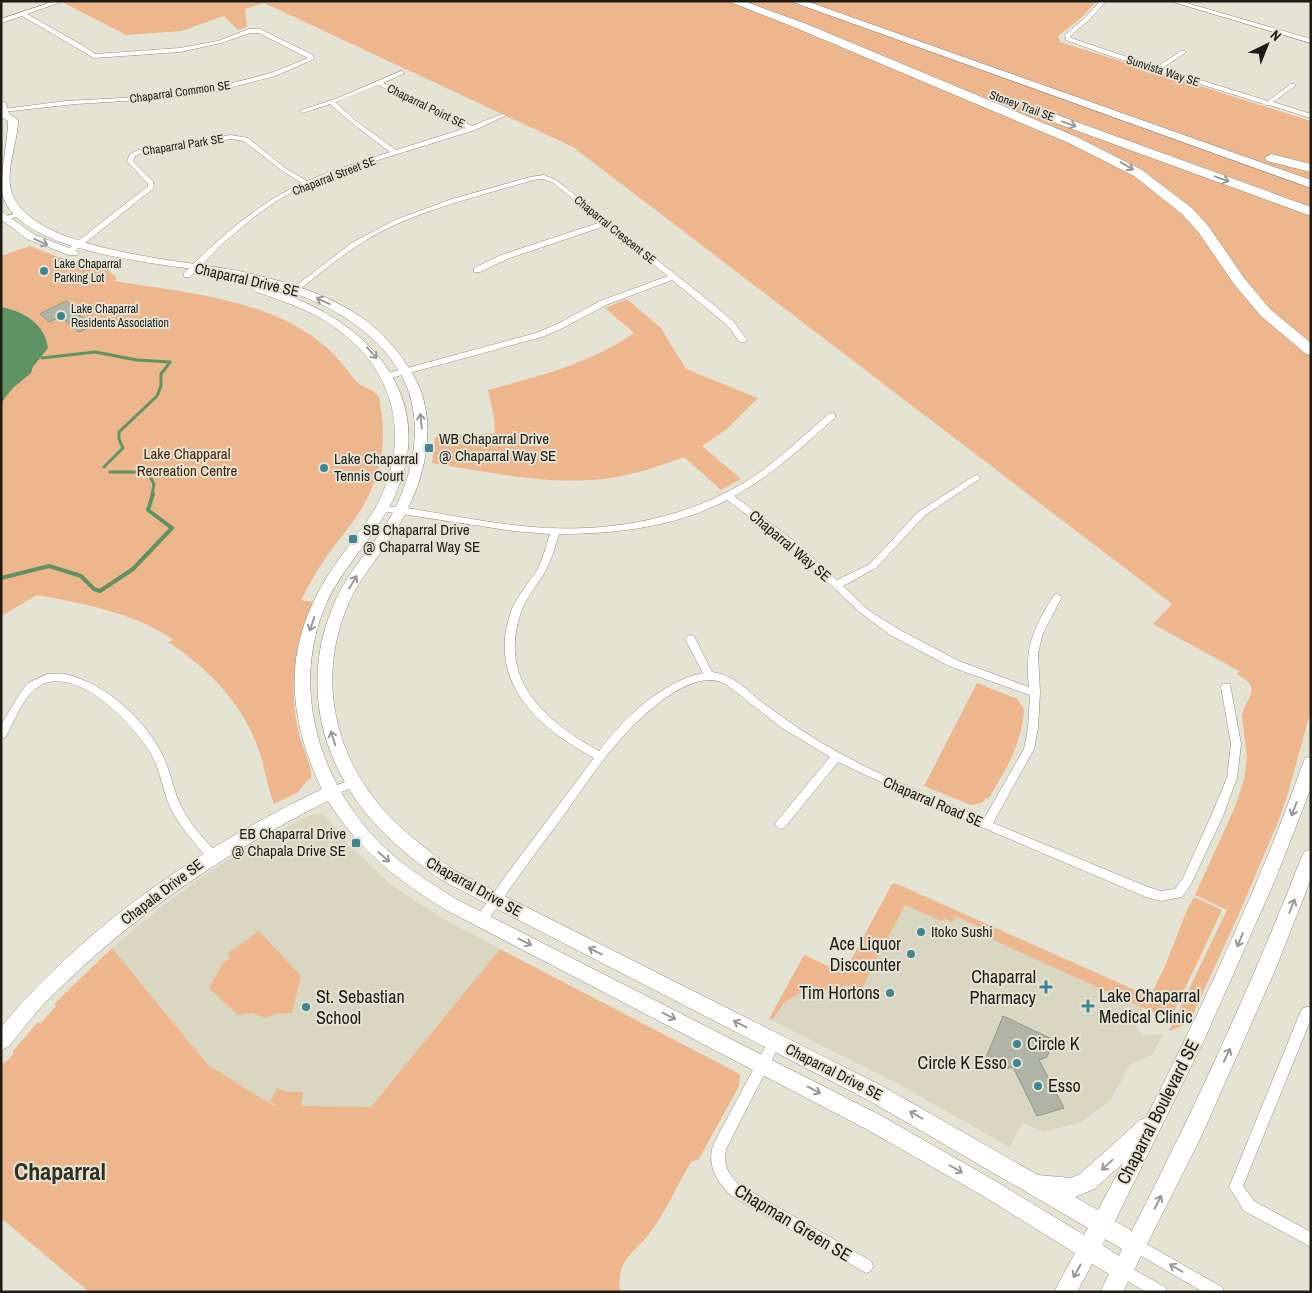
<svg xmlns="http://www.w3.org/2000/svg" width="1312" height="1293" font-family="'Archivo Narrow',sans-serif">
	<rect width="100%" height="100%" fill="#e5e4d4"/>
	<path fill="#d9d7c1" d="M313,814H321L326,816L345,841L391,885L449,922L500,949L371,1107L274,1106L208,1065L112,948L161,907L203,876L251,845Z
		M892,884H897L1147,995L1136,1026L1143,1036L1163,1034L1152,1056L1130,1064L1111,1100L1081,1122L1044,1132L1022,1123L1010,1147L898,1084L769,1019L804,955L844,973Z"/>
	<path fill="#eeb68d" d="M68,1H1097L1081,18L1058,36L1060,42L1311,121V710L1288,793L1278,822L1238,916L1189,1023L1169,1031L1227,910L1195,895L1235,807L1244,780L1247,757L1242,716C1245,696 1265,690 1237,674L1239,671L1153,624L1172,604L573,147L264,3L245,9L247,27L238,30L224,16L181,31L126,35L64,3Z
		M30,246L58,257L107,269L117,278L115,281C185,293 270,298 326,347C338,357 346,369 356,381C362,388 373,388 378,396C380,399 380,406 381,410C385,437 383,463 372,488C362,513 344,533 328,554C318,569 309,584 301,600L313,602C295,643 288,690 299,735C302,747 313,767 311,779L308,780L297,793L274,804C267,786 265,767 258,748C242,703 208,668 168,642L174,640C133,612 84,604 37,595L1,616V403L13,388L33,370V367L48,348C37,320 31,314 1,307V256Z
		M627,299L660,327L686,369L758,398L727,429L702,446L741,479L721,490L684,457C660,466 636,474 610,478C551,487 490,472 432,463L435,437L495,433L494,417L488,390C539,376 589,364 634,333L605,308Z
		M977,683L1017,699L1024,709C1022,744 1006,770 988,799L986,798L982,803L971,805L924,786Z
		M892,884H897L1150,997L1165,966L1187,910L1194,897L1222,910L1170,1020L978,933L980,928L956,916L952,922L944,918L942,921L905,905L859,994L857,995L848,985L830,991H809L798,994L783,1004L772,1020L769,1019L804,955L844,973Z
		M259,931L301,976L292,1013L275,1014L266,1018L253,1013L238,1015L209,988L223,963L230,958L227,954Z
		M112,948L208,1065L274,1106L276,1105L270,1102L277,1088L286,1092H303L301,1106L371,1107L500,949L736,1072L740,1075L739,1086L699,1159L691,1162C678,1184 667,1209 652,1230C636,1253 616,1257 620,1292H89L1,1218V1066C5,1061 9,1060 13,1054V1051L38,1022L40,1024L56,1006L54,1004Z"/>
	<path fill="#609364" d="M1,307C24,311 45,324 48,348L33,367L31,373L13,388L1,403Z"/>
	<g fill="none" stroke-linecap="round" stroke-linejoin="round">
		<path stroke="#609364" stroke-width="3" d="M42,358L95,352L137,360L170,362L161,374V386L157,396L119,432V439L123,448L104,467
			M110,472H137L149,475L154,484L152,495"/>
		<path stroke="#609364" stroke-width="4" d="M1,578L49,566L81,576L94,589L100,591L133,569L172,528L148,510L153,494"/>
	</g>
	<path fill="#afb4a6" stroke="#929789" d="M66,301L81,314L79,315L92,326L79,332L61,317L49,322L40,314Z
		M1003,1016L1054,1040L1047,1057L1039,1060L1064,1108L1037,1116L1013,1067L1004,1069L985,1060Z"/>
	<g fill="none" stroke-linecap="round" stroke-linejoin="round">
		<g stroke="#8f8d7f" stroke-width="1">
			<path id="street" d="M55,1H64L27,14L82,45L95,54L180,48L218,41L249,29H260L313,55L314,59L275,76L213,92L172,98L76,104L2,112V110L4,109L65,101L141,97L213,88L271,73L308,58L259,33H250L221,43L180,52L94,58L22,16L1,23V19Z
				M1100,1H1106L1089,20L1070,36L1071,38L1157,67L1181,51H1185V53L1162,68L1268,101L1291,84H1295V86L1273,102L1311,114V118L1269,105H1265L1264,104L1107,55L1066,40L1065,35L1085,18Z
				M1170,1H1180L1311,39V43Z
				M401,71L403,72V74L383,83L472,126L502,114L507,115L475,130L362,165L306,186L278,200L254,217L221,245L190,277H184V273C220,237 256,205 302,183L281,170L244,141L231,139L142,153L135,156L133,161L153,182L154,188L71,254L64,252L148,186V184L127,161L130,154L138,150L231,135L248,138L285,168L307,181L329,172L390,152L352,123L330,104L302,113L299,111L338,98ZM378,85L466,128L396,150L356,121L335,102Z
				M544,175L556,180L709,301L733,321L747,340L746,342H740L727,325L672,280L606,305L563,328L542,337L391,378H385V374L536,333L557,324L600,301L668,276L605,226L507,259L480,272H474V268L501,255L601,222L552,182L543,179L533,180C483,195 431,207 384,230C349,248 319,274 288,299H282L281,297L353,242L395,220L452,199L530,177Z
				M20,212L24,214L22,215L1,222V218Z
				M832,413L835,414V418C802,446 772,476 734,496L793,540L837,580L870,564L918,512L974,476L977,475L981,478L924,516L876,568L843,586L867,609L898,629L959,661L1029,687C1024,648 1034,627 1054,595L1057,594L1062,597L1043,633L1038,653L1040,693L1038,728L1034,749L993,823L1148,887L1161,891L1175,889L1183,878L1211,816L1227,778L1231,744L1221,687L1222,684H1230L1241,744L1237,778L1223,816L1191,884L1182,897L1161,901L1146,897L932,806L838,762L785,827L781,829L777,827L775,824L777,821L830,757L782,728L727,685C694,664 641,716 620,740C598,764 580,793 561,819C535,853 510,888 485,924L481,925L477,924L475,920L477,916L507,874L594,758C537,727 485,681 512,609C518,595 529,583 537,570C543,559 546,546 550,534L513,531L382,511L377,508L379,506L401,507C444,514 488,523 532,527C603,533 678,521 740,485C773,466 800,438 829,414ZM727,500L787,544L861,613L890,635L951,667L1030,695L1028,728L1024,749L984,819C927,795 870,772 817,740C799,729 781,716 763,703C746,690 735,675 712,672L694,636L690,635L685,639L703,673C661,682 624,718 599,751C544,721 496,678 522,610C527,595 539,584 546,570C552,559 555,547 559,534C615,534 676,527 727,500Z
				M47,674C53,674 60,673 66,674C106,684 145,719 163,756C171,772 173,790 181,806C190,824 203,838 216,852L218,855L216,858L212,860L208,858C195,844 183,830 173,813C163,794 161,771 150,752C133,723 71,659 35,689C21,701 14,723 5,738L1,739V725L20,693L28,683Z
				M353,779L357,780L358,783L357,786L331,796L327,795L325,792L327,789Z
				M1306,1007H1311V1019L1243,1186L1254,1201L1311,1232V1247L1244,1211L1229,1187L1300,1013L1302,1009Z
				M775,1036L780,1038L781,1042L726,1149C723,1165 728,1175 740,1185L871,1261L873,1266L871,1271L866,1273L730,1195C716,1181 706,1163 714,1143L770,1038Z
				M1136,1238L1222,1287L1224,1292H1203L1131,1250L1129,1245L1131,1240Z
				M1122,1263L1165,1287L1167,1292H1146L1117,1275L1115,1270L1117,1265Z"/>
		</g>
		<g stroke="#8f8d7f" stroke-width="1">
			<path id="secondary" d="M1,100L6,103L9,114L18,120C18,144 3,174 13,196C38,253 191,260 248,273C287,282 327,294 361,317C382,331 399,352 412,373C441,420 425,482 399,525C385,549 366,570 353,594C314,672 332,757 391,818C411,838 433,854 455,871L884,1087L1038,1175L1071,1178L1080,1174L1140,1120L1146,1118C1204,1003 1260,885 1303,763L1305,758L1311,757V788L1275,880L1205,1038L1115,1221L1132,1231C1195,1108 1252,984 1302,856L1305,851L1311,849V879L1276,968L1200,1139L1123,1292H1100L1109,1274L1092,1264L1077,1292H1054L1075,1253L983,1196L866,1129L446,910C398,881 358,849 328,801C225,852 131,917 50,998C34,1013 22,1031 8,1047L1,1050V1027C88,923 201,847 322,789C299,742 286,687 301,635C309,607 322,582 340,558C352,540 367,524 377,505C415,432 392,359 320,318C299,306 277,299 254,291L252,289L254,287L258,286C354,310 442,387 396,493C379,533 345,563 327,602C289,686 319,783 382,845C404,867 432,884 458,900L880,1115L997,1182L1084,1235L1088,1228L870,1101L443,881C420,865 398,848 379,828C318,763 299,678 337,597C350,570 371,548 387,523C413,480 427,421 401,374C375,330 330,304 282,289C257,281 231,276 206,271C157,263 15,252 2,193C0,170 8,145 8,121L1,117ZM1123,1163L1098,1210L1075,1197L1094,1189ZM1105,1239L1122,1249L1119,1256L1102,1245Z
				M1,211L35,235L77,251L78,253L77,255H69L27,239L1,219Z"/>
		</g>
		<g stroke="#8f8d7f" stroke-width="1">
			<path id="highway" d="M728,1H744L809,25L1077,137L1142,170L1192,208L1209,227L1244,278L1270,309L1311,343V355L1306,354L1260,315L1234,284L1199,233L1182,214L1134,176L1069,143L789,25Z
				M790,1H806L1311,180V188Z
				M1049,112L1311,207V216L1045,119L1043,116L1045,113Z
				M1271,154L1311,164V172L1267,161L1265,158Z"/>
		</g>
		<use href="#street" fill="#fff" fill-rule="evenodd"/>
		<use href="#secondary" fill="#fff" fill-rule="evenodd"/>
		<use href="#highway" fill="#fff" fill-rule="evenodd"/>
	</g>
	<defs><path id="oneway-shaft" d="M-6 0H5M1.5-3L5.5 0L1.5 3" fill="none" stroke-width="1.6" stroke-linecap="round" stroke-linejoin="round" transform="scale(1.25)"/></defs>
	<g stroke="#999997">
		<use href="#oneway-shaft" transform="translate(1069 124) rotate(20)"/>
		<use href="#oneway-shaft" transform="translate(1127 166) rotate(31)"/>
		<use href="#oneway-shaft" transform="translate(1222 179) rotate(20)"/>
		<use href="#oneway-shaft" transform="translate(41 242) rotate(24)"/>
		<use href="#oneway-shaft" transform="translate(323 301) rotate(-155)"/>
		<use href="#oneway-shaft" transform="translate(372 353) rotate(49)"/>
		<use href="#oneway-shaft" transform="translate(421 421) rotate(-96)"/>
		<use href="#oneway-shaft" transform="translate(353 582) rotate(-59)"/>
		<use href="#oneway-shaft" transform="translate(312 624) rotate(108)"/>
		<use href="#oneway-shaft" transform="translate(333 738) rotate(-108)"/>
		<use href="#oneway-shaft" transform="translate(1294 809) rotate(111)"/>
		<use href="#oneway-shaft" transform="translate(384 857) rotate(42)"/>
		<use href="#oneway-shaft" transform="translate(1292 906) rotate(-69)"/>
		<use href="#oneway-shaft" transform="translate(1240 940) rotate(113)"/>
		<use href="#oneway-shaft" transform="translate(525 942) rotate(27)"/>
		<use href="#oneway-shaft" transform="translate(595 951) rotate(-153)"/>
		<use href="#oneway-shaft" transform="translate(669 1016) rotate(27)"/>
		<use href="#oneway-shaft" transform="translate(740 1024) rotate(-153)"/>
		<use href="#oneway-shaft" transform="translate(1227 1055) rotate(-65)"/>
		<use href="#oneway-shaft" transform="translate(814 1090) rotate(28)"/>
		<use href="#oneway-shaft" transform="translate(916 1115) rotate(-151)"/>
		<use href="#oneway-shaft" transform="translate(1107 1165) rotate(137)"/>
		<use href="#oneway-shaft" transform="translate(956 1169) rotate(30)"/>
		<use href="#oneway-shaft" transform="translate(1158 1202) rotate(-63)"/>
		<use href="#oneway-shaft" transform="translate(1176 1268) rotate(-150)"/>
		<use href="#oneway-shaft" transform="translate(1077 1271) rotate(119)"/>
	</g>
	<g fill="#408593" stroke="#e5e4d4" stroke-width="2">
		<circle cx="44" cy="271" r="5"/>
		<circle cx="61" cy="316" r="5"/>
		<rect x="424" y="443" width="10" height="10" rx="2.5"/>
		<circle cx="324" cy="468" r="5"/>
		<rect x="348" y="534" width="10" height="10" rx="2.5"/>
		<rect x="351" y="838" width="10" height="10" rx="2.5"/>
		<circle cx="921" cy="932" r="5"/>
		<circle cx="911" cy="954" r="5"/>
		<path d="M1043.5 979.5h5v5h5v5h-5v5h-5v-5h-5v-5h5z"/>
		<circle cx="890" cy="993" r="5"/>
		<path d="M1085.5 998.5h5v5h5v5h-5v5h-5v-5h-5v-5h5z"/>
		<circle cx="306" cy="1007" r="5"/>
		<circle cx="1017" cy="1044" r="5"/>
		<circle cx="1017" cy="1063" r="5"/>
		<circle cx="1038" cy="1086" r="5"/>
	</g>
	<g text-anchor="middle" stroke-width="4" stroke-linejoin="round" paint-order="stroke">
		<g font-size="12" fill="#1d1c17" stroke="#e5e4d4">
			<text transform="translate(1163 71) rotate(18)" y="4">Sunvista Way SE</text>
			<text transform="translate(180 92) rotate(-8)" y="4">Chaparral Common SE</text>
			<text transform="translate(426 106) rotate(26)" y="4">Chaparral Point SE</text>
			<text transform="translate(1022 106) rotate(20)" y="4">Stoney Trail SE</text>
			<text transform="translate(183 145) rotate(-9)" y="4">Chaparral Park SE</text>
			<text transform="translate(334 176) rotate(-21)" y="4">Chaparral Street SE</text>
			<text transform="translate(615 230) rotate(39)" y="4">Chaparral Crescent SE</text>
		</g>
		<g font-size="12" fill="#1d1c17" stroke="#e5e4d4" text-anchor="start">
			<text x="54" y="268">Lake Chaparral<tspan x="54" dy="14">Parking Lot</tspan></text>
			<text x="71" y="313">Lake Chaparral<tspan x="71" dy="14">Residents Association</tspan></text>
		</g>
		<g font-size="15" fill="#1d1c17" stroke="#e5e4d4">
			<text transform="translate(247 280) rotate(13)" y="5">Chaparral Drive SE</text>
			<text transform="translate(790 546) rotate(40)" y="5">Chaparral Way SE</text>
			<text transform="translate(933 802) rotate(23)" y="5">Chaparral Road SE</text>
			<text transform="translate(474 887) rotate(29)" y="5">Chaparral Drive SE</text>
			<text transform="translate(162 892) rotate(-37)" y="5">Chapala Drive SE</text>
			<text transform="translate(834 1072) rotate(27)" y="5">Chaparral Drive SE</text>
		</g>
		<g font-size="15" fill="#1d1c17" stroke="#e5e4d4" text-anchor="start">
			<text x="439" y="444">WB Chaparral Drive<tspan x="439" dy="17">@ Chaparral Way SE</tspan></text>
			<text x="334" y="464">Lake Chaparral<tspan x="334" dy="17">Tennis Court</tspan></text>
			<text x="363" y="535">SB Chaparral Drive<tspan x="363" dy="17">@ Chaparral Way SE</tspan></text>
			<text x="346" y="839" text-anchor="end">EB Chaparral Drive<tspan x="346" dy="17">@ Chapala Drive SE</tspan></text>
			<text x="931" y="937">Itoko Sushi</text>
		</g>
		<g font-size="15" fill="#421e00" stroke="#e5e4d4">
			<text x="187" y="459">Lake Chapparal<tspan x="187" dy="17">Recreation Centre</tspan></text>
		</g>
		<g font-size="18" fill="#1d1c17" stroke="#e5e4d4" text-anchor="end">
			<text x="901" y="950">Ace Liquor<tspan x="901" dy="21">Discounter</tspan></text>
			<text x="1036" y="983">Chaparral<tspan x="1036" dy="21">Pharmacy</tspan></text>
			<text x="880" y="999">Tim Hortons</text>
			<text x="1099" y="1002" text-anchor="start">Lake Chaparral<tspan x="1099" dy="21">Medical Clinic</tspan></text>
			<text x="316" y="1003" text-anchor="start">St. Sebastian<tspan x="316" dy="21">School</tspan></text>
			<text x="1027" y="1050" text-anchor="start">Circle K</text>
			<text x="1007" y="1069">Circle K Esso</text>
			<text x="1048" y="1092" text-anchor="start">Esso</text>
		</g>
		<g font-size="18" fill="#1d1c17" stroke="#e5e4d4">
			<text transform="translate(1158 1112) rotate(-63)" y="6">Chaparral Boulevard SE</text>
			<text transform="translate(793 1223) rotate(31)" y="6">Chapman Green SE</text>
		</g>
		<g font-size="24" font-weight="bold" fill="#313023" stroke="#e5e4d4">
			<text x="60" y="1180">Chaparral</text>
		</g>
	</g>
	<rect width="1312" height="1293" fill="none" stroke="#1d1c17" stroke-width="5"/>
	<g transform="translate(1267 45) rotate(43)" stroke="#e5e4d4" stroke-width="4" paint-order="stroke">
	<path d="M0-4L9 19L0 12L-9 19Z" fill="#1d1c17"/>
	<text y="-8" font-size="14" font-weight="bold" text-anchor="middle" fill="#1d1c17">N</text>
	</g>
</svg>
